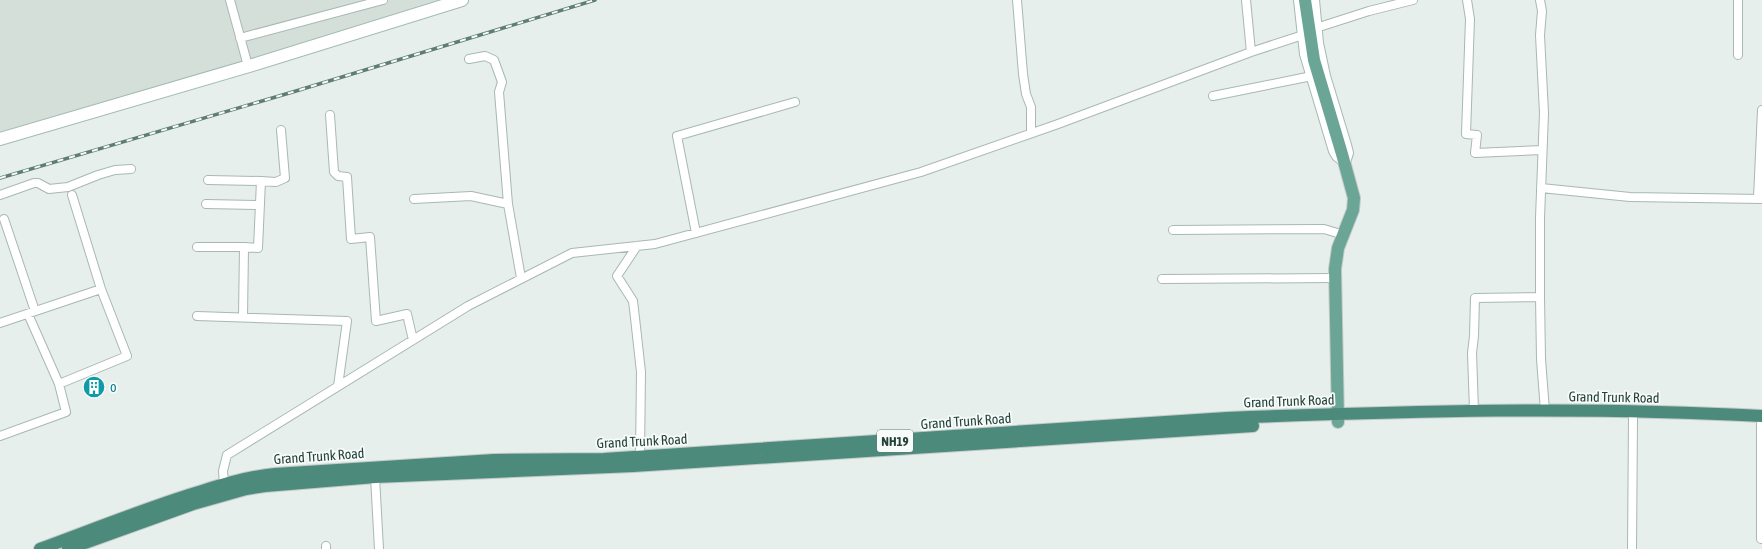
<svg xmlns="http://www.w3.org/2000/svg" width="1762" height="549" font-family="'Asap Condensed',sans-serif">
	<rect width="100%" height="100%" fill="#e6efeb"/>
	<path fill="#d4dfda" d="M0,0H450L0,135Z"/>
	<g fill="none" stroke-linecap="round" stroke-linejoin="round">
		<g stroke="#a8b8b2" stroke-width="10">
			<path id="minor" d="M230,0L248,66
				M1017,0L1023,74L1026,94L1031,107V133
				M1246,0L1251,52L1303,35
				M1467,0L1470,19L1466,134L1477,135L1475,153L1542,150
				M1316,28L1369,11L1413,0
				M240,38L383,0
				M1738,55V0
				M469,59L485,56L494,60L502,82L499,92L508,204
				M1213,96L1312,76
				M330,115L334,172L338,176L347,177L351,239L370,237L376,321L407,314L413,340
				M208,180L261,181L258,248L244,247
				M261,181L276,182L285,178L281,130
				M1541,188L1630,197L1762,199
				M0,195L34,183H38L49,189L68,187L98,175L115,170L131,169
				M1758,198L1762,110
				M414,199L471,196L508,204L521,278
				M206,204L259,205
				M4,219L35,311
				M1173,230L1324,229L1344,235
				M696,233L677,136L795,102
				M637,246L617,276L633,301L635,318L641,372L640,456
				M197,247H244L243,317
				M1162,279L1335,278
				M1540,297L1541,359L1545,411
				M197,316L347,321L338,386
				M0,323L101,289
				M59,384L127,356L101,289L72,195
				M1474,410L1472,353L1474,336L1475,298L1540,297V218L1544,113L1540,35L1542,11L1540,0
				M0,436L66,412L59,384L28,314
				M375,477L379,549
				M224,484L223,471L227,455L468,306L572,253L655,244L921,172L1058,124L1251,52
				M1761,539V424
				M326,546V549
				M1632,549L1633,418"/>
		</g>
		<g stroke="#a8b8b2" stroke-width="12">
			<path id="tertiary" d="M1299,0L1305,54L1334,151L1337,156L1345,162L1348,153L1346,145L1325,76L1318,43L1314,0"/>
		</g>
		<g stroke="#a4bbb3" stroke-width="14">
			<path id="secondary" d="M0,139L259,63L462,0"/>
		</g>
		<g stroke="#c2cac8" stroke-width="14">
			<path id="primary" d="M1305,0L1314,60L1342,154L1354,198L1353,210L1338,248L1335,269L1338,422"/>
		</g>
		<g stroke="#c2cac8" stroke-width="14">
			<path id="trunk" d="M40,549C89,531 139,511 189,495C217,486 245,477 275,474L494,460L604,459L1227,418C1405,411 1584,406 1762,416
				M68,549L193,504L246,489L265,486L375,477L633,466L1253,426"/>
		</g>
		<use href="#minor" stroke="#fff" stroke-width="8"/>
		<use href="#tertiary" stroke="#fff" stroke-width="10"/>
		<use href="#secondary" stroke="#fff" stroke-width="12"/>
		<use href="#primary" stroke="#6aa596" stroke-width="12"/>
		<use href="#trunk" stroke="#4c8a7c" stroke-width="12"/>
		<g stroke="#5f7d75" stroke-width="3.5">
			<path id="rail" d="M0,178L296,91L595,0"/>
		</g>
		<use href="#rail" stroke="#f7fbf9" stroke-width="2" stroke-dasharray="6" stroke-linecap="butt"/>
	</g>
	<defs>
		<g id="building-disc" transform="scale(1.15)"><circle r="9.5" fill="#0f9aa8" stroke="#f7fbf9"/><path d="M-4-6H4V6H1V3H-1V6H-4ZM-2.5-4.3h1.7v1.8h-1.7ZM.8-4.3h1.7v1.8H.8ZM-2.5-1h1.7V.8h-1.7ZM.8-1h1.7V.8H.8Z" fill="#fff"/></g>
	</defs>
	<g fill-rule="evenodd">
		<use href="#building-disc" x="94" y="387"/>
	</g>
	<g text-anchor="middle" stroke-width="3.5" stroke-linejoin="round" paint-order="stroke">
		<rect fill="#f7fbf9" stroke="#637a73" stroke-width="1" x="877" y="430" width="36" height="22" rx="3"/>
		<g font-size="13" font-weight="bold" fill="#24423a">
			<text x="895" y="446">NH19</text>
		</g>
		<g font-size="14" fill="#0d838f" stroke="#f7fbf9" text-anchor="start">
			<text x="110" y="392">o</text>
		</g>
		<g font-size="14" fill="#24423a" stroke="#f7fbf9">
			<text transform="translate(1614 397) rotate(1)" y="5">Grand Trunk Road</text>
			<text transform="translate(1289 401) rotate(-2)" y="5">Grand Trunk Road</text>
			<text transform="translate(966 421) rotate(-4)" y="5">Grand Trunk Road</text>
			<text transform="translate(642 441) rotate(-3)" y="5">Grand Trunk Road</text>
			<text transform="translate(319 456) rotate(-4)" y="5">Grand Trunk Road</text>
		</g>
	</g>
</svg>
